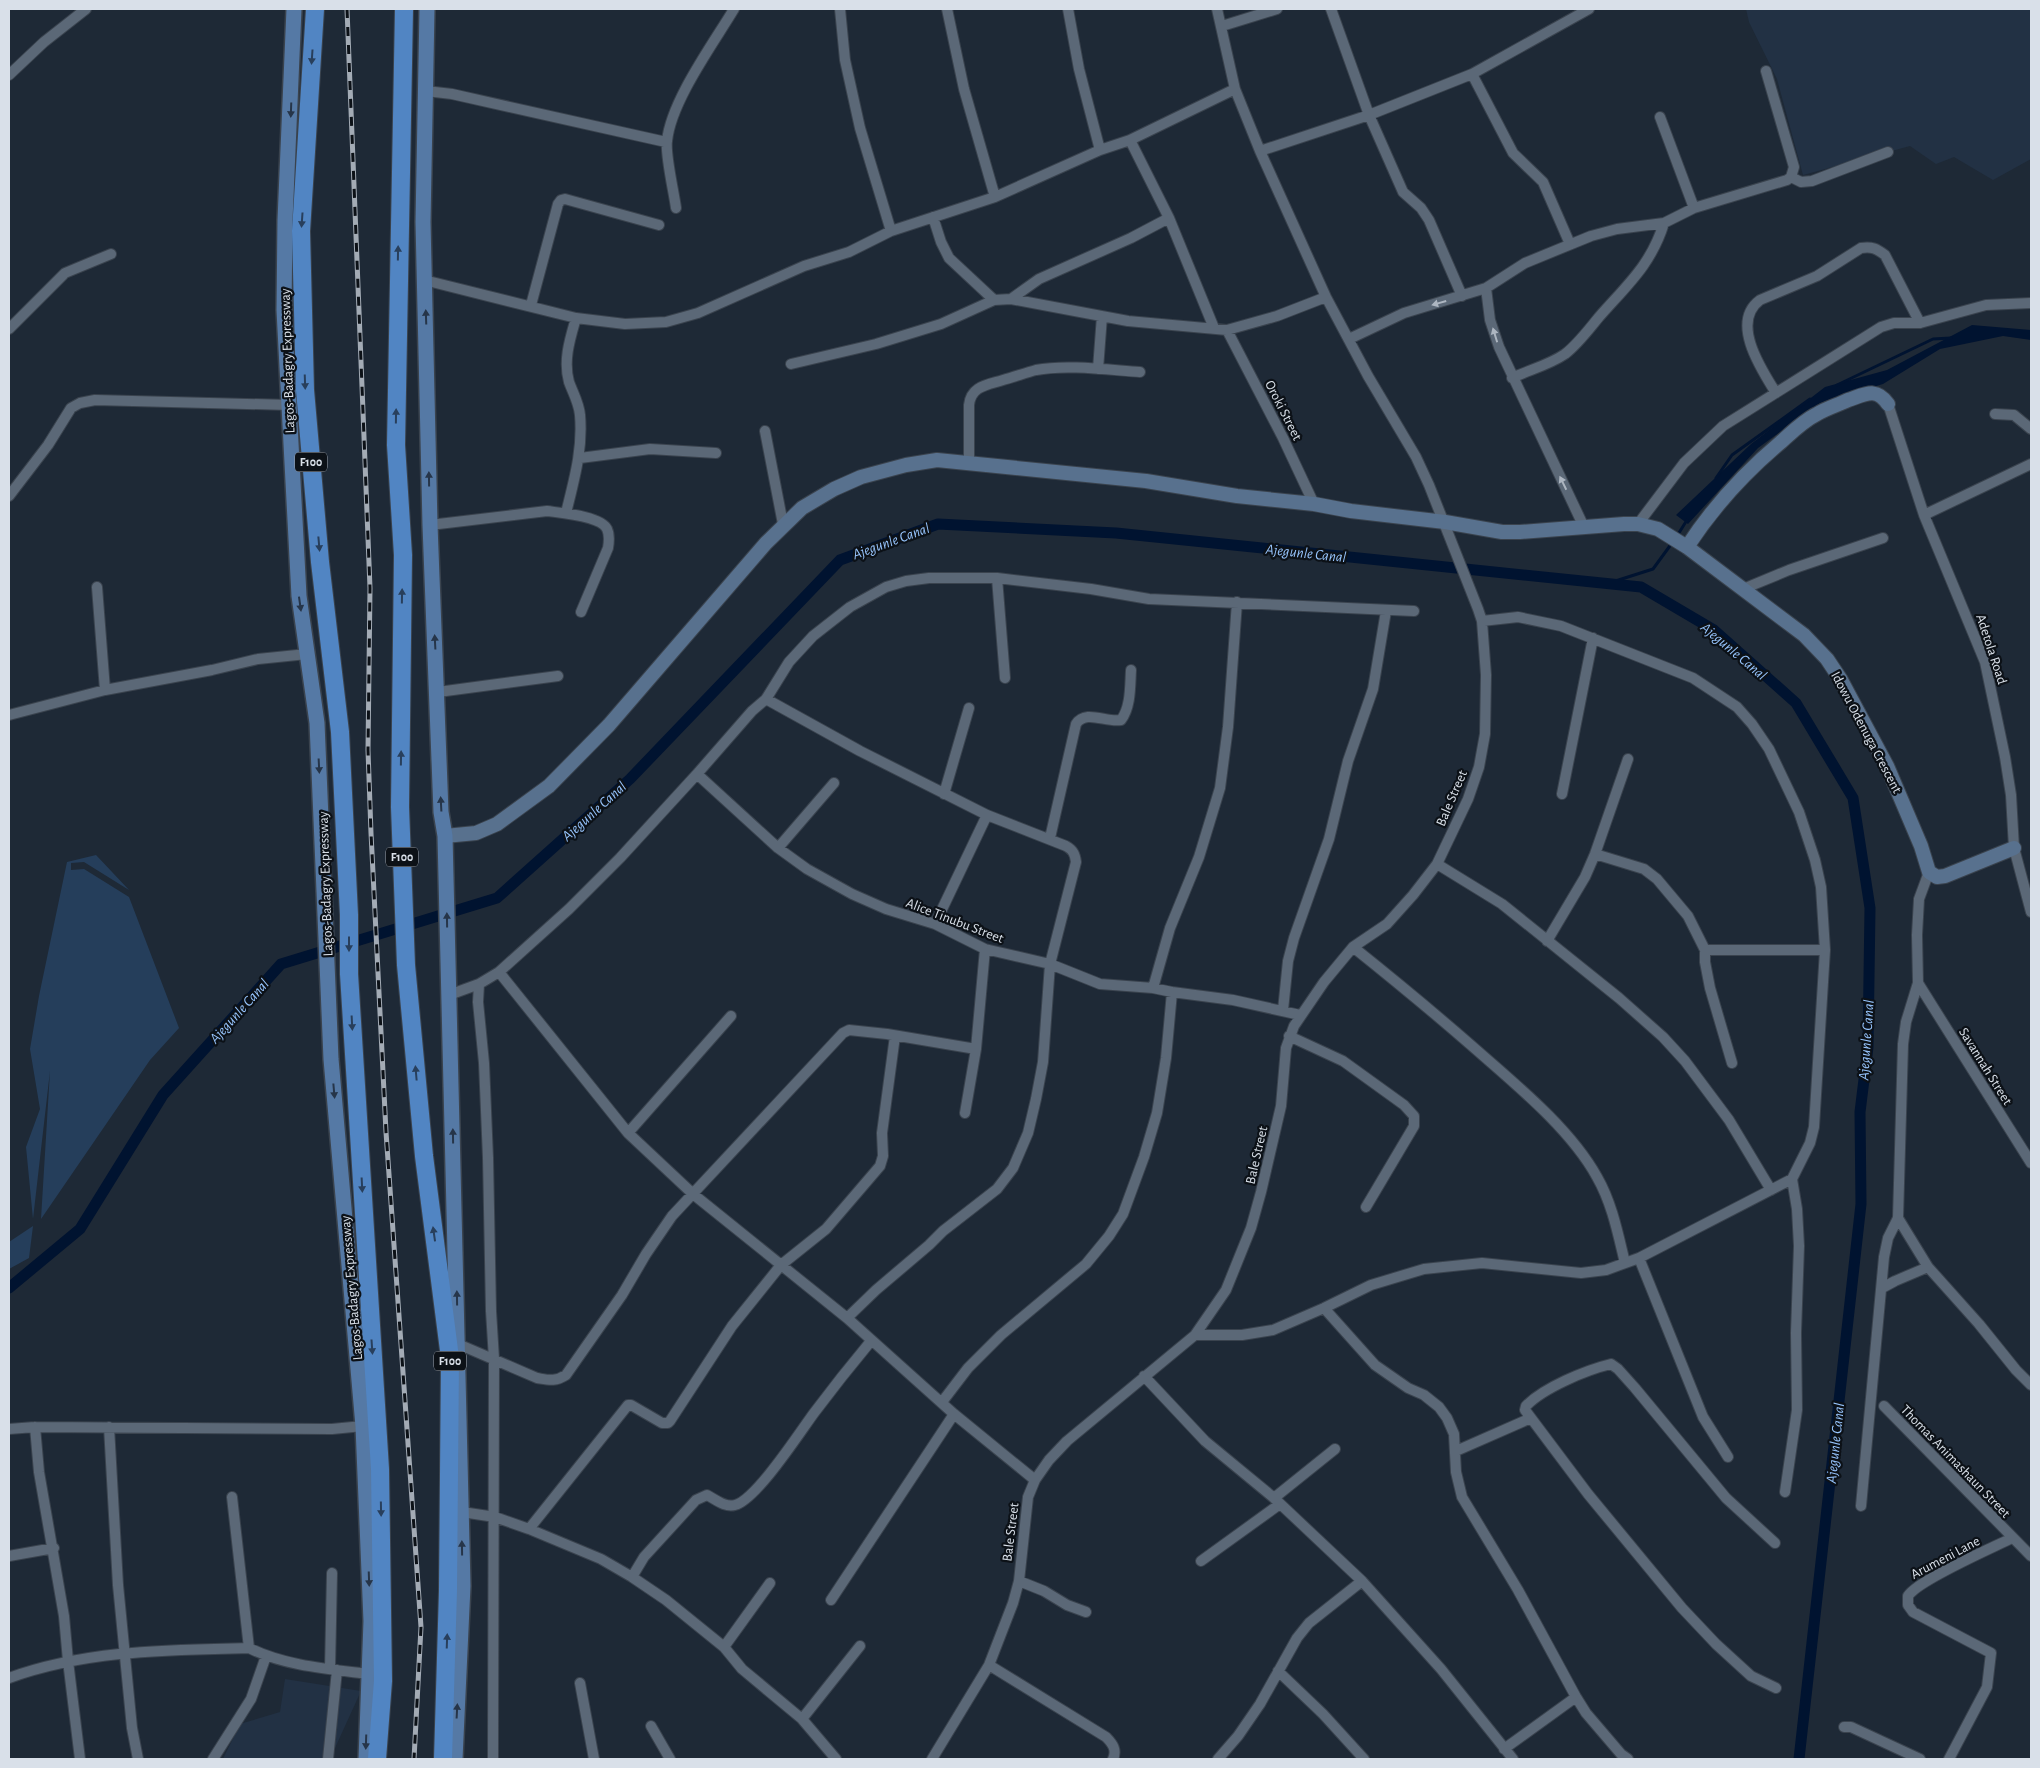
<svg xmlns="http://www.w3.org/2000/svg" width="2040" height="1768" font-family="'Alegreya Sans',sans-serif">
	<rect width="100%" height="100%" fill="#1e2936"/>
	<path fill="#223144" d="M1746,9H2031V159L1993,180L1954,157L1936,164L1910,146L1803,175L1777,79L1749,22Z
		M285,1679L361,1691L330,1759H223L240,1724L280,1712Z"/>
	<path fill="#253e5b" d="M96,855L129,890L84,862L71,863V870L84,869L129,897L179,1028L150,1060L41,1219L50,1071L33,1219L26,1147L40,1109L30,1049L39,996L67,862Z
		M33,1226L29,1258L9,1269V1242Z"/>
	<path fill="#001330" d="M1972,325L2031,330V340L2003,336L1940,349L1883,384L1820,403L1758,448L1688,524L1676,515L1751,444L1825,387L1887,370Z"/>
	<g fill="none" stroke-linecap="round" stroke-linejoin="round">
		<path stroke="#001330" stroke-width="3" d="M1837,385L1933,339L1951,338
			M1716,478L1732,455L1810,399
			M1677,536L1687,520
			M1606,584L1653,569L1672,543"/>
		<path stroke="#001330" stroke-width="11" d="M9,1288L80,1229L163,1095L281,964L497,898L630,779L840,560L938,524L1116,533L1641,587L1714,630L1796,703L1853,798L1870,908L1868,1047L1860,1112L1861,1204L1799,1759"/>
		<g stroke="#3a434e" stroke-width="12">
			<path id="street" d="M840,9L845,60L860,128L891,231
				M947,9L964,89L995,197
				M1068,9L1079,69L1100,150
				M1331,9L1369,115L1403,192L1421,208L1429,220L1462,296
				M1222,26L1277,9
				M1472,74L1513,153L1543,182L1570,244
				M9,75L44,42L86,9
				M426,91L452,94L666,142
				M1660,117L1694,208
				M1130,140L1169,218L1214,328
				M1260,151L1369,115L1472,74L1589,9
				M1791,177L1801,182L1812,181L1888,152
				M676,208C674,192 665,155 667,141C671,101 713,44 734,9
				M933,217L941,242L949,258L994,300
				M424,280L576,318L625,324L666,322L698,313L804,266L849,252L891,231L995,197L1100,150L1130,140L1235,89
				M1486,288L1490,320L1499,347L1584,527
				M1011,299L1128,321L1227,330L1277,316L1326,297
				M531,305L558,204L561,200L565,199L659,225
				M9,329L65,273L111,254
				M1227,330L1283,438L1314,504
				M1349,339L1404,313L1486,288L1525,263L1591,236L1617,229L1664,223L1694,208L1787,180L1791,177L1794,167L1766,71
				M791,364L876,344L941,324L994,300L1011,299L1039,279L1131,238L1169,218
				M1098,369L1102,316
				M1512,378C1529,370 1549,365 1565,354C1578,344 1589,329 1599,317C1627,285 1651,265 1664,223
				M1776,393C1761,369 1730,322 1760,300L1817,276L1861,248C1872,246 1877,249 1885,255L1920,323
				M1888,404L1924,515L1985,662L2005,757L2011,795L2014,848L2031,912
				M1995,414L2014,415L2031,429
				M765,431L783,524
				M580,458L650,449L716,453
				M969,462V405C971,386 987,385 1003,380C1014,377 1025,373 1036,370C1066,364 1110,370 1140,372
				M9,496L48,445L71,408L80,403L95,400L289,405
				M566,513C574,480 583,450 580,415C579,403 573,393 569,382C563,360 570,339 576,318
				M1924,515L2031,464
				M1638,524L1684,463L1723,426L1881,327L1894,323H1920L1986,305L2031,303
				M430,525L547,511C561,513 601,516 607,529C610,535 609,542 608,548L581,612
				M997,578L1005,678
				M97,587L105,690
				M1743,589L1789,570L1883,538
				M438,692L558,676
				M766,699L860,751L987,815L1066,846C1073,850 1075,854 1076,862L1050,964L1043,1062L1036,1099L1028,1133L1013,1168L997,1189L943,1231L929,1245L876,1290L847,1318
				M9,715L105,690L212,670L258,659L307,654
				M697,774L778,848L807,869L852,894L886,909L935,924L985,949L1050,964L1100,984L1153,988L1172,992L1233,1000L1300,1015
				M944,794L969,708
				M1562,794L1593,638
				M1050,838L1076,724C1086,709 1106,723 1121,720C1131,707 1130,686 1131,670
				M778,848L834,783
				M1595,854L1644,869L1657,879L1688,916L1705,950V962L1710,988L1732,1063
				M1437,864L1502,904L1619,998L1663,1037L1685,1061L1729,1120L1771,1190
				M935,924L987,815
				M1547,941L1585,877L1595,854L1628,759
				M1353,947C1393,979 1433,1012 1472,1046C1514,1083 1570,1128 1597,1177C1612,1203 1618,1234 1625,1263
				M1705,950H1825
				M499,972L628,1133L693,1194L847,1318L954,1414L1035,1480
				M1918,983L2031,1163
				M1153,988L1170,928L1199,857L1220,788L1228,727L1237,602
				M449,995L479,984
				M1283,1010L1288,961L1294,938L1329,839L1348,761L1373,689L1386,611
				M1289,1036L1343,1061L1404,1105L1414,1116V1126L1366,1207
				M965,1113L976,1049L985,949
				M628,1133L731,1016
				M1898,1218L1928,1267L1979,1324L2016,1370L2031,1385
				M1639,1258L1703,1417L1728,1457
				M1882,1288L1895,1281L1928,1267
				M1324,1308L1375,1365L1408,1388L1424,1395L1439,1407L1447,1418L1454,1434L1456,1472L1462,1497L1518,1590L1576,1697L1586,1713L1621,1754L1628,1759
				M1195,1335H1242L1273,1330L1324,1308L1371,1285L1424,1269L1482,1263L1581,1273L1606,1270L1639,1258L1792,1179L1810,1143L1814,1127L1825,950L1821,887L1815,860L1799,812L1769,749L1752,724L1737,707L1693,678L1561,626L1518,617L1482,621
				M458,1344L537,1378C549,1380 555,1382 566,1375L622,1295L646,1254L672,1216L843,1033L849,1030L887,1034L976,1049
				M1144,1376L1205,1441L1274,1498L1362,1581L1441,1669L1513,1759
				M942,1402L968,1368L1001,1335L1086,1264L1109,1236L1123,1214L1144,1157L1157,1113L1166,1058L1172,992
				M1884,1406L2031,1556
				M35,1427L39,1472L64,1616L68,1661L80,1759
				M109,1427L118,1585L132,1728L138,1759
				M9,1429L35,1427L332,1429L363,1426
				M1456,1451L1531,1418
				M1785,1492L1797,1410L1796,1333L1799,1246L1797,1209L1792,1179
				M232,1497L249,1648
				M1274,1498L1335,1449
				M1861,1506L1884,1257L1888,1238L1898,1218L1903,1044L1906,1022L1918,983L1917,935L1919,899L1929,872
				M462,1512L495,1517L529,1529L601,1559L632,1577L666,1600L724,1647L742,1669L802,1719L836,1759
				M529,1529L628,1405H631L662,1423H668L670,1421L732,1326L781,1265L826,1229L880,1166L883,1156L882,1133L895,1036
				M1775,1543L1726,1498L1635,1388L1618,1369L1611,1364C1586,1370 1543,1388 1526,1406L1525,1410L1588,1494L1682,1608L1716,1644L1751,1676L1776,1688
				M9,1556L54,1548
				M1201,1561L1280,1504
				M632,1577L644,1557L696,1500L707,1495C715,1499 725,1508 735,1505C756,1500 800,1432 814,1413C832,1389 851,1365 871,1341
				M1019,1581L1044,1591L1067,1605L1086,1612
				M831,1600L954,1414
				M724,1647L770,1583
				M989,1665L1106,1737C1113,1744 1117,1750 1113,1759
				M330,1669L332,1573
				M1278,1671L1323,1714L1364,1759
				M9,1678C86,1650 168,1650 249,1648C285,1666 328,1669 369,1674
				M580,1683L594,1759
				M802,1719L860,1646
				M651,1726L670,1759
				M1844,1727H1851L1920,1759
				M1504,1749L1576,1697
				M213,1759L251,1699L266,1656
				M328,1759L337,1670
				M493,1759L494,1359L491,1311L488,1158L484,1063L478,1002L479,984L499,972L569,909L620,858L697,774L752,711L766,699L789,662L813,636L850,607L886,587L906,581L929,578H997L1091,589L1149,599L1414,611
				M932,1759L989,1665L1013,1603L1019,1581L1028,1497L1035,1480L1049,1460L1067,1441L1195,1335L1226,1290L1251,1228L1261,1192L1281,1106L1286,1048L1294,1026L1324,982L1353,947L1387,924L1413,895L1437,864L1468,799L1479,767L1485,734L1486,675L1482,621L1478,609L1429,485L1416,457L1368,376L1326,297L1260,151L1235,89L1217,9
				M1218,1759L1238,1736L1260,1704L1297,1638L1309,1623L1362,1581
				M1949,1759L1987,1687L1991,1653L1913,1612L1908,1605V1596C1918,1580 1992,1548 2012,1538"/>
		</g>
		<g stroke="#3a434e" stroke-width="16">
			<path id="secondary" d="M1687,547C1713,507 1744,473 1781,442C1792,432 1803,421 1817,414C1827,408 1838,405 1848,400C1866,394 1876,387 1888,404
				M445,836L476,833L497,824L549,786L609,725L766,543L802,508L834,489L861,477L906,465L937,460L1146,481L1237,496L1314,504L1351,511L1445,522L1502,532H1520L1624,524H1638L1658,529L1687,547L1804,635L1827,659L1841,680L1887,766L1921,846L1929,872L1937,877L1945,876L2014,848"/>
		</g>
		<g stroke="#3a434e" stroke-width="18">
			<path id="primary" d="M294,9L285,220L284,310L299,596L317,723L331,1059L363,1426L371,1621L366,1759
				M427,9L423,222L430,525L441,812L445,836L463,1586L455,1759"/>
		</g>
		<g stroke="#3a434e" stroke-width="20">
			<path id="highway" d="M315,9L301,231L305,390L320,562L340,732L349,915V974L380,1469L383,1681L377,1759
				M404,9L396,445L403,555L400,807L406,965L424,1156L450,1358L448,1590L443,1759"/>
		</g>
		<use href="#street" stroke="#5b6877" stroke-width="10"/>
		<use href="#secondary" stroke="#58718e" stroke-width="14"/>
		<use href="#primary" stroke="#5579a5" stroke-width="15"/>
		<use href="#highway" stroke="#5185c3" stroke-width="18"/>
		<g stroke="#a3abb5" stroke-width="5">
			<path id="rail" d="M347,9L370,588L368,750L371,833L386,1132L421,1627L414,1759"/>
		</g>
		<use href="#rail" stroke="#0c1117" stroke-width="3" stroke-dasharray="9" stroke-linecap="butt"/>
	</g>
	<defs><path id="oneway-solid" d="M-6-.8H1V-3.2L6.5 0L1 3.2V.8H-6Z" transform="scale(1.25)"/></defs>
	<g fill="#283f5c">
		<use href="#oneway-solid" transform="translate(312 57) rotate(94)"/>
		<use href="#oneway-solid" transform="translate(302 220) rotate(94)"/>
		<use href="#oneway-solid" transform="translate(398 253) rotate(-89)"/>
		<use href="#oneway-solid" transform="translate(305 382) rotate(88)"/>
		<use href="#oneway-solid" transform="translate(396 416) rotate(-89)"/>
		<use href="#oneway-solid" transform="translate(319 544) rotate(85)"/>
		<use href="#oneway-solid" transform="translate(402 596) rotate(-89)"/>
		<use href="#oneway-solid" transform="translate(401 758) rotate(-89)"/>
		<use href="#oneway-solid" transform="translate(349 944) rotate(90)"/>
		<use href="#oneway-solid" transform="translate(352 1023) rotate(87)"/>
		<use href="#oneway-solid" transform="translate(416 1073) rotate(-95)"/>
		<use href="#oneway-solid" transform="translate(362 1185) rotate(87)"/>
		<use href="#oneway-solid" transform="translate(434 1234) rotate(-98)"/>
		<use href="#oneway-solid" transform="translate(372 1347) rotate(86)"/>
		<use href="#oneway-solid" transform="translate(381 1509) rotate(89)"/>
		<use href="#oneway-solid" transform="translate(447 1641) rotate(-88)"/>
	</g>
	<g fill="#263549">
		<use href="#oneway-solid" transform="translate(291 110) rotate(92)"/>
		<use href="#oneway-solid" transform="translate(426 317) rotate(-92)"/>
		<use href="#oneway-solid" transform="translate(429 479) rotate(-91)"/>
		<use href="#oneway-solid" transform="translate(300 604) rotate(82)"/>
		<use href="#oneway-solid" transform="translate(435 642) rotate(-93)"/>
		<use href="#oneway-solid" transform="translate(319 766) rotate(87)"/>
		<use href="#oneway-solid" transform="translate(441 804) rotate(-93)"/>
		<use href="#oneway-solid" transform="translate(447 920) rotate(-91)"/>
		<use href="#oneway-solid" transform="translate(334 1091) rotate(85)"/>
		<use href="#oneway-solid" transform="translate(453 1136) rotate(-91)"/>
		<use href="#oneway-solid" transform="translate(457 1298) rotate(-91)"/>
		<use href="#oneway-solid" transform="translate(462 1548) rotate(-91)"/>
		<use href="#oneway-solid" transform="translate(369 1579) rotate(88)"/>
		<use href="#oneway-solid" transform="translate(457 1711) rotate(-87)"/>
		<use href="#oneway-solid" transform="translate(366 1742) rotate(92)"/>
	</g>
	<g fill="#adb6c1">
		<use href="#oneway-solid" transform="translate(1439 303) rotate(164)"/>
		<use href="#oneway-solid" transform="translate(1495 335) rotate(-107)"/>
		<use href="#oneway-solid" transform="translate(1563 483) rotate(-116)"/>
	</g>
	<g text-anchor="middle" stroke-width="4.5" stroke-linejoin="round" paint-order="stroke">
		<g fill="#0c1117" stroke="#9ca2aa" stroke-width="1">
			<rect x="295" y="452.5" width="32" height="19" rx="4"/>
			<rect x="386" y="847.5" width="32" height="19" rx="4"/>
			<rect x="434" y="1351.5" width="32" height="19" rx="4"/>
		</g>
		<g font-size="12" font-weight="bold" fill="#d9e0e9">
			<text x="311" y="466">F100</text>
			<text x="402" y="861">F100</text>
			<text x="450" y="1365">F100</text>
		</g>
		<g font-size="14" fill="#d9e0e9" stroke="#0c1117">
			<text transform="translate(287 361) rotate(-92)" y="5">Lagos-Badagry Expressway</text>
			<text transform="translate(1284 410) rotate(63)" y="5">Oroki Street</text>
			<text transform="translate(1992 649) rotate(72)" y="5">Adetola Road</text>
			<text transform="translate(1867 732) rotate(62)" y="5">Idowu Odenuga Crescent</text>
			<text transform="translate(1451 798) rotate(-67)" y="5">Bale Street</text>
			<text transform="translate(325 884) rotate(-92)" y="5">Lagos-Badagry Expressway</text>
			<text transform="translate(955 920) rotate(21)" y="5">Alice Tinubu Street</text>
			<text transform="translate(1986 1066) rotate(58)" y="5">Savannah Street</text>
			<text transform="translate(1256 1155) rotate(-77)" y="5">Bale Street</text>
			<text transform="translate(351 1288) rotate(-95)" y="5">Lagos-Badagry Expressway</text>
			<text transform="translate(1956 1461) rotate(46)" y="5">Thomas Animashaun Street</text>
			<text transform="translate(1010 1532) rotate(-83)" y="5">Bale Street</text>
			<text transform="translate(1945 1557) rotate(-28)" y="5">Arumeni Lane</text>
		</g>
		<g font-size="15" font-style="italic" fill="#97c5fe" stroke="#0c1117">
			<text transform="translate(891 541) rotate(-20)" y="5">Ajegunle Canal</text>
			<text transform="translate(1306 553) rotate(6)" y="5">Ajegunle Canal</text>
			<text transform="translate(1734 651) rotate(40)" y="5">Ajegunle Canal</text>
			<text transform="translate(594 811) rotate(-42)" y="5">Ajegunle Canal</text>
			<text transform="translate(239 1011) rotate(-48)" y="5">Ajegunle Canal</text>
			<text transform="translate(1866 1040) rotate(-86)" y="5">Ajegunle Canal</text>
			<text transform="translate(1835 1443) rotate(-84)" y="5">Ajegunle Canal</text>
		</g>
	</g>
	<rect width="2040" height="1768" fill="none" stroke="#d9e0e9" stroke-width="20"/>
</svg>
